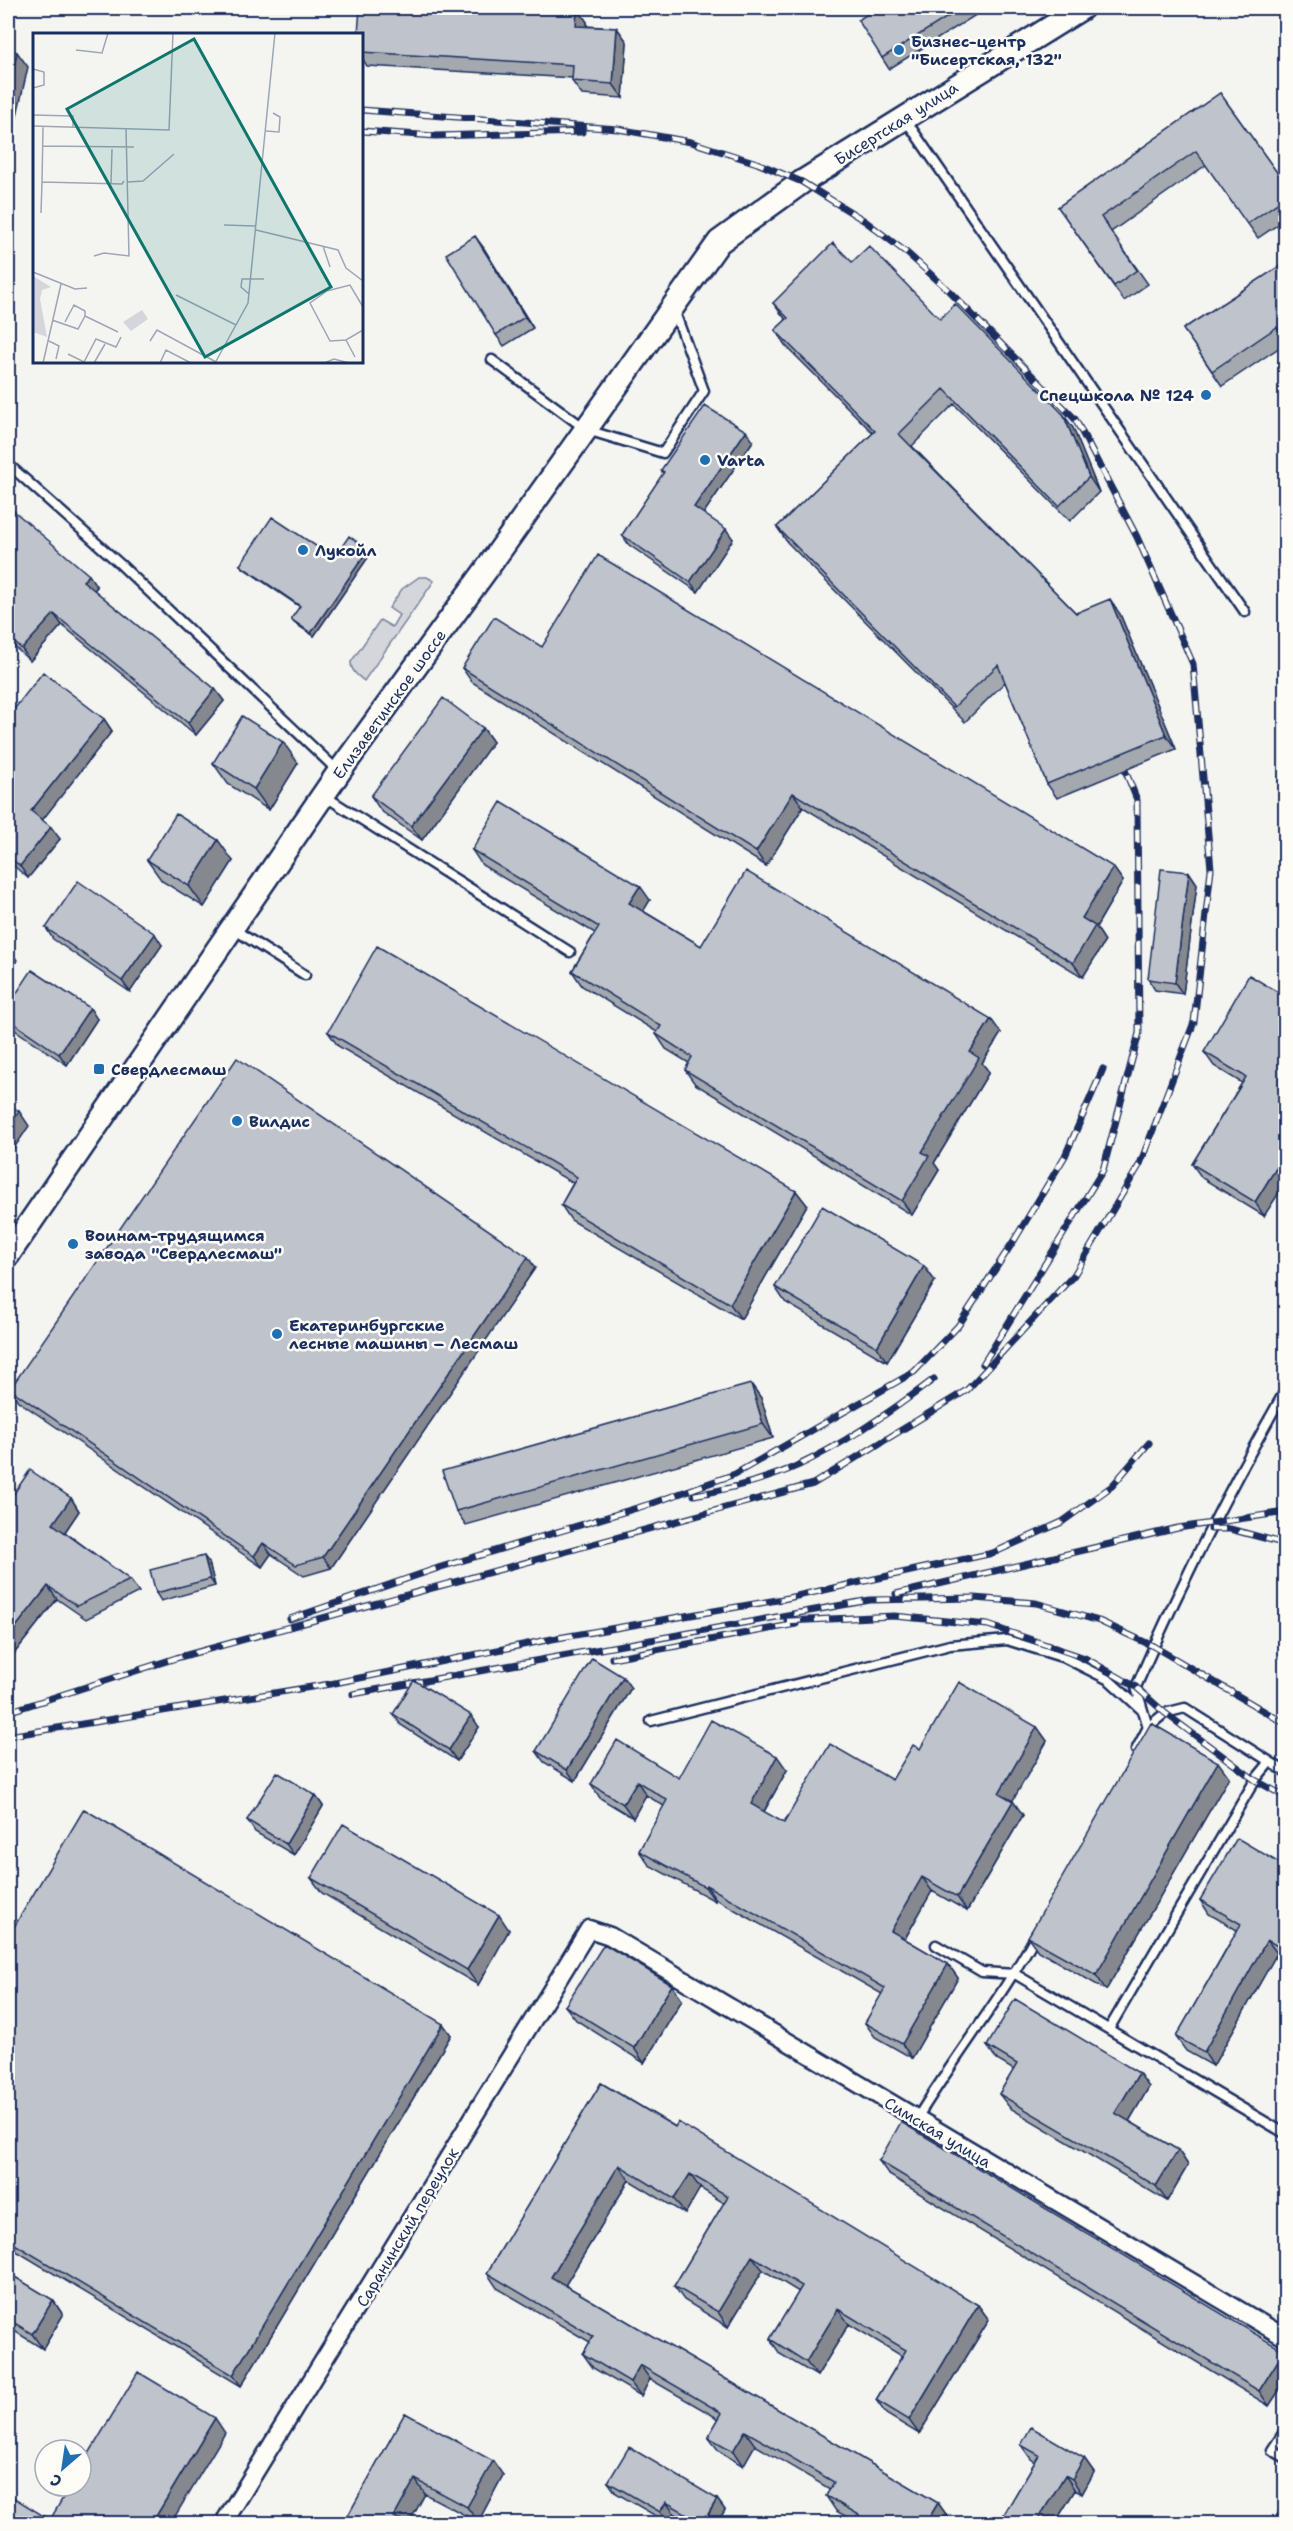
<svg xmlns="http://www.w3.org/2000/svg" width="1293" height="2531" font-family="'Shantell Sans',sans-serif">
	<rect width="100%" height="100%" fill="#f4f4f1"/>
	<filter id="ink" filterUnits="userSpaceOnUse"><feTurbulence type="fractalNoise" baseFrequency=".0167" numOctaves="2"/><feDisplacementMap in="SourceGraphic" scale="12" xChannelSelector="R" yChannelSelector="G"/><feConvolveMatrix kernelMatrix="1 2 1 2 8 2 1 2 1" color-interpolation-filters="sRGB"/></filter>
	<g filter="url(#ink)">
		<path fill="#d4d6db" stroke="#78829c" stroke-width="1.5" d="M419,577H427L434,581L364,681C357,675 351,671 351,662L380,620L392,627L399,615L389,608L402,589Z"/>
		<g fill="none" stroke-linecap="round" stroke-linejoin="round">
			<g stroke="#1b2f5e" stroke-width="13">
				<path id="service" d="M905,119L1245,612
					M492,360L587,430L663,453L704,391L674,310
					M8,464L120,564L338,771
					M323,795L570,952
					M232,928L305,975
					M651,1721L950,1645L1007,1640L1065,1658L1109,1680L1143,1711
					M1148,1727L1165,1713L1185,1708L1286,1772
					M1136,1750L1148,1727L1136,1687C1180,1585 1231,1485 1286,1389
					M936,1945L982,1972L1015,1974L1286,2134
					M1109,2029L1255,1780L1269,1763
					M916,2120C955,2056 1002,1998 1037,1933
					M1286,2429L1272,2450L1286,2458"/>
			</g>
			<g stroke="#1b2f5e" stroke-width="21">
				<path id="minor" d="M223,2524L589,1929L610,1936L1286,2338"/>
			</g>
			<g stroke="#1b2f5e" stroke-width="27">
				<path id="secondary" d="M8,1255L339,772L486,570L719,242L802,182L1082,8"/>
			</g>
			<use href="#service" stroke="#fdfcf7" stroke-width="8"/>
			<use href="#minor" stroke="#fdfcf7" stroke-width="16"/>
			<use href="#secondary" stroke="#fdfcf7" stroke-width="22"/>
			<g stroke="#1b2f5e" stroke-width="7">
				<path id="rail" d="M362,131L435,136L582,132
					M983,1364L1103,1170L1139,1033L1137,800L1125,770
					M694,1495C730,1489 766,1480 799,1465C847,1442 892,1411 934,1379
					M1211,1529H1230L1286,1544
					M896,1594L1178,1528L1286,1512
					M290,1619L441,1567L650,1504L735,1474L914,1372L958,1326L1015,1239L1065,1156L1103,1069
					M787,1621L894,1616L988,1625L1085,1658L1136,1687L1165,1713L1255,1780L1286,1797
					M612,1658L796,1624
					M353,1694L870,1600L974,1598L1036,1603L1099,1621L1153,1646L1286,1724
					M8,1712L176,1658L813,1484L967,1390L1074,1275L1140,1164L1194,1022L1211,869L1193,664L1137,537L1075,419L945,287L907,253L865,221L802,182L757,163L691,142L618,129L362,110
					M8,1736L330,1684L552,1639L783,1599L993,1553L1062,1522L1112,1486L1149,1443"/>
			</g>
			<use href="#rail" stroke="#fdfcf7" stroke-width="4.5" stroke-dasharray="14" stroke-linecap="butt"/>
		</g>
		<path fill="#a4a8af" stroke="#1b2f5e" stroke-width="1.5" d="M577,8L587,22V26L617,28L627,42L623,98L582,95L572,81L573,78L367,66L362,58V34Z
			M877,8H987L889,69L882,58Z
			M1220,93L1286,185V219L1258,238L1206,165L1111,232L1148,284L1124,301L1058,207Z
			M483,247L533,328L504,346L496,335Z
			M852,262L940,319L1063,414L1073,428L1099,492L1070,521L954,404L912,446L1076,613L1120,614L1176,749L1057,798L1047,784L1005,682L965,722L787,542L777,527L873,433L785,345L775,330L786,320L773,303Z
			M1286,262V343L1222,386L1183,329Z
			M753,441L703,514L733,539L698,592L629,545L622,535L663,474L661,470Z
			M8,506L97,587L94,590L215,689L224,701L196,735L62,625L30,661L8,641Z
			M368,550L371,553L314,636L294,623L291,619L300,607L243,568L240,565L334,558Z
			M542,647L1113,867L1123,881L1096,927L1105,941L1083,977L803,807L766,866L472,682L462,668Z
			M8,717L104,719L112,731L42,820L60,839L28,878L8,861Z
			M483,728L493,742L422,840L381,811L371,796Z
			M213,763H298L269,810L228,784Z
			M472,850L650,900L643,911L701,946L1001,1033L982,1063L989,1072L934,1163L939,1170L912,1215L695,1084L685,1070L689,1063L666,1049L656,1034L657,1032L582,986L572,971L595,933L482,865Z
			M147,860L233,861L204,907L162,881Z
			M1189,872L1197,884L1183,994L1155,990L1148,979Z
			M46,928L162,945L130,992L53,939Z
			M1286,997L1264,1216L1202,1178L1192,1164L1242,1083L1214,1066L1204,1052Z
			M8,1006L97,1019L67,1065L9,1026L8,1024Z
			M328,1032L796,1191L807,1205L741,1319L571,1220L561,1205L573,1183L338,1046Z
			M924,1266L935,1281L887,1362L785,1302L775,1287Z
			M535,1268L331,1568L304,1576L271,1554L262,1567L18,1401L10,1389Z
			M751,1384L761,1398L773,1438L466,1525L456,1511Z
			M71,1498L79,1511L65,1532L130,1580L139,1592L86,1619L57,1599L9,1660L8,1659V1502Z
			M209,1563L215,1586L161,1601L156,1593Z
			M631,1688L575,1781L544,1762L536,1751Z
			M393,1714L479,1727L457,1761L401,1725Z
			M1037,1727L1047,1741L1012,1801L1023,1815L967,1911L932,1891L905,1939L948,1964L958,1978L912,2058L875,2037L865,2023L882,1994L716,1899L715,1901L649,1865L639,1851L664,1806L646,1795L633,1818L600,1798L591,1784L787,1770L764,1812L784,1823L892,1780L920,1749Z
			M1229,1777L1106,1990L1038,1951L1028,1937Z
			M315,1795L323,1806L294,1855L255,1832L247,1820Z
			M1286,1867V1959L1277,1953L1213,2066L1186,2051L1176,2037L1237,1930L1209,1914L1200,1900Z
			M311,1878L509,1930L478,1985L322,1893Z
			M8,1937L443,2024L451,2035L241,2386L8,2246Z
			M682,2000L644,2063L576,2020L565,2006Z
			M987,2046L1149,2087L1129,2121L1178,2150L1188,2165L1167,2201L1010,2108L999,2094L1014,2070L997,2060Z
			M601,2083L978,2305L989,2320L919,2434L886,2414L876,2400L902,2356L849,2324L817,2376L780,2354L770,2339L799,2292L763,2270L728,2327L684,2300L674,2286L724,2203L700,2188L685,2214L629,2180L565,2285L938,2503L948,2517L944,2523H858L836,2511L826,2496L830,2489L755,2445L743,2466L719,2451L708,2437L719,2419L650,2379L641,2396L593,2368L583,2354L590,2342L497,2288L487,2273Z
			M879,2161L1284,2351L1286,2353V2380L1269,2406L889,2175Z
			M8,2273L53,2300L63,2315L43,2349L8,2327Z
			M405,2413L503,2475L478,2522L425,2494L409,2523H344Z
			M1021,2445L1084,2458L1094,2472L1082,2494L1075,2490L1055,2523H999L1035,2462L1031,2459Z
			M608,2482L717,2499L725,2510L717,2523H693L674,2513L668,2523L616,2493Z"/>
		<path fill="#86888f" stroke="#1b2f5e" stroke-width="1.5" d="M577,8L587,22L586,40L576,26Z
			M617,28L627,42L623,98L613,84Z
			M17,52L28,67L8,155V96Z
			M475,236L483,247L533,328L525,317Z
			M1063,414L1073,428L1099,492L1089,477Z
			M746,431L753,441L701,517L694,507Z
			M726,529L733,539L698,592L690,582Z
			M368,550L371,553L314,636L311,633Z
			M89,575L97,587L91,593L83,581Z
			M1110,599L1120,614L1176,749L1166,735Z
			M54,614L62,625L30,661L22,649Z
			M215,689L224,701L196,735L188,723Z
			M104,719L112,731L40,823L31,811Z
			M483,728L493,742L422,840L411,826Z
			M283,742L298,763L269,810L254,789Z
			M793,793L803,807L766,866L756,852Z
			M51,827L60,839L28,878L20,866Z
			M218,840L233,861L204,907L189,886Z
			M1113,867L1123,881L1096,927L1105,941L1083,977L1073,963L1082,918Z
			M1189,872L1197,884L1183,994L1175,983Z
			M640,886L650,900L640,917L629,903Z
			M155,934L162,945L130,992L122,981Z
			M8,948L17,960L8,978Z
			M90,1008L97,1019L67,1065L59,1054Z
			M991,1019L1001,1033L982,1063L989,1072L934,1163L939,1170L912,1215L902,1201L922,1152L970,1052Z
			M19,1111L29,1126L8,1157V1128Z
			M1286,1152V1182L1264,1216L1255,1202Z
			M796,1191L807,1205L741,1319L730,1304Z
			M528,1257L535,1268L331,1568L323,1557Z
			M924,1266L935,1281L887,1362L877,1347Z
			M751,1384L761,1398L773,1438L763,1424Z
			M71,1498L79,1511L62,1536L53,1524Z
			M263,1543L271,1554L262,1567L254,1556Z
			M204,1556L209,1563L215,1586L210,1579Z
			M48,1586L57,1599L9,1660L8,1658V1637Z
			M623,1677L631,1688L575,1781L567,1770Z
			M471,1715L479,1727L457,1761L449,1750Z
			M1037,1727L1047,1741L1009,1807L999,1793Z
			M777,1756L787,1770L760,1818L751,1804Z
			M1218,1762L1229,1777L1106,1990L1096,1975Z
			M637,1781L646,1795L633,1818L623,1804Z
			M315,1795L323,1806L294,1855L286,1844Z
			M1013,1801L1023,1815L967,1911L957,1897Z
			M922,1877L932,1891L901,1945L891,1931Z
			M706,1885L716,1899L715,1901L705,1887Z
			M499,1915L509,1930L478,1985L467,1970Z
			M1267,1940L1277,1953L1213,2066L1204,2052Z
			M948,1964L958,1978L912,2058L902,2044Z
			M672,1985L682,2000L644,2063L634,2048Z
			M443,2024L451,2035L241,2386L233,2375Z
			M1139,2073L1149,2087L1125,2128L1115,2113Z
			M1178,2150L1188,2165L1167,2201L1156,2186Z
			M619,2165L629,2180L561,2292L551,2277Z
			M690,2174L700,2188L685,2214L674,2199Z
			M752,2256L763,2270L728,2327L718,2312Z
			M53,2300L63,2315L43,2349L32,2334Z
			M978,2305L989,2320L919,2434L909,2420Z
			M838,2309L849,2324L817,2376L806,2362Z
			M1284,2351L1286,2353V2380L1269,2406L1259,2391Z
			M640,2365L650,2379L641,2396L630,2382Z
			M215,2418L225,2433L171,2523H152Z
			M745,2431L755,2445L743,2466L733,2451Z
			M1084,2458L1094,2472L1082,2494L1072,2479Z
			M493,2461L503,2475L478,2522L467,2507Z
			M1065,2475L1075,2490L1055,2523H1036Z
			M415,2479L425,2494L409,2523H399L394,2517Z
			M717,2499L725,2510L717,2523H704Z
			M666,2502L674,2513L668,2523L660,2512Z
			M938,2503L948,2517L944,2523H926Z"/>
		<path fill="#bfc3cc" stroke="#1b2f5e" stroke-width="1.5" d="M360,8H577L576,26L617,28L613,84L572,81L573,65L362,52V34H358Z
			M877,8H962L882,58L858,20Z
			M8,50L17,52L8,96Z
			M1220,93L1286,185V197L1247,224L1196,151L1101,217L1137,270L1114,286L1058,207Z
			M475,236L525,317L496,335L446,254Z
			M833,243L852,262L869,246L940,319L955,304L1063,414L1089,477L1059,506L944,389L899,434L1076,613L1110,599L1166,735L1047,784L998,665L954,707L777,527L875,431L775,330L788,318L773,303Z
			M1286,262V340L1277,327L1212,371L1183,329Z
			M705,406L746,431L694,507L726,529L690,582L622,535L664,472L661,470Z
			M8,506L89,575L83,581L215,689L188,723L54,614L22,649L8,637Z
			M272,517L334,558L349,536L368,550L311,633L291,619L300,606L240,565Z
			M598,555L1113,867L1082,918L1095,926L1073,963L793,793L756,852L462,668L494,617L542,647Z
			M43,672L104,719L31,811L51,827L20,866L8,856V717Z
			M443,698L483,728L411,826L371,796Z
			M242,716L283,742L254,789L213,763Z
			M1286,790V816L1282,815Z
			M501,802L640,886L629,903L701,946L746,871L991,1019L970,1052L979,1058L922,1152L929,1156L902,1201L685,1070L692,1057L656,1034L661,1026L572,971L599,927L472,850Z
			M176,814L218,840L189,886L147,860Z
			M1161,869L1189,872L1175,983L1148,979Z
			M78,881L155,934L122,981L46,928Z
			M377,946L796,1191L730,1304L561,1205L577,1177L328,1032Z
			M32,970L90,1008L59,1054L8,1019V1006Z
			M1249,975L1286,997V1152L1255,1202L1192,1164L1246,1077L1204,1052Z
			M237,1058L528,1257L323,1557L296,1565L263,1543L254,1556L10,1389Z
			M8,1104L19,1111L8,1128Z
			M822,1206L924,1266L877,1347L775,1287Z
			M1286,1368V1376L1282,1374Z
			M751,1384L763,1424L456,1511L442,1471Z
			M30,1470L71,1498L53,1524L130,1580L77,1606L48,1586L8,1637V1502Z
			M204,1556L210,1579L156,1593L150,1570Z
			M592,1658L623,1677L567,1770L536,1751Z
			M414,1680L471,1715L449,1750L393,1714Z
			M959,1682L1037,1727L999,1793L1013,1801L957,1897L922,1877L891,1931L948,1964L902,2044L865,2023L885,1988L706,1885L705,1887L639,1851L667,1800L637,1781L623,1804L591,1784L617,1740L679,1778L711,1720L777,1756L751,1804L784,1823L830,1744L892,1780L913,1745L920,1749Z
			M1151,1723L1218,1762L1096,1975L1028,1937Z
			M277,1772L315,1795L286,1844L247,1820Z
			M84,1809L443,2024L233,2375L8,2240V1937Z
			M343,1824L499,1915L467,1970L311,1878Z
			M1237,1838L1286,1867V1945L1283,1949L1267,1940L1204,2052L1176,2037L1241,1924L1200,1900Z
			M604,1944L672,1985L634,2048L565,2006Z
			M1015,1999L1139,2073L1115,2113L1178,2150L1156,2186L999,2094L1017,2064L987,2046Z
			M601,2083L675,2127L678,2122L978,2305L909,2420L876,2400L906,2350L838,2309L806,2362L770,2339L802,2286L752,2256L718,2312L674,2286L728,2196L690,2174L674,2199L619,2165L551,2277L938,2503L926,2523H873L826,2496L834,2482L745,2431L733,2451L708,2437L722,2413L640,2365L630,2382L583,2354L593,2336L487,2273Z
			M901,2122L1284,2351L1259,2391L879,2161Z
			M8,2273L53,2300L32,2334L8,2319Z
			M138,2372L215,2418L152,2523H8V2494L50,2520L70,2486H81V2467Z
			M405,2413L493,2461L467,2507L415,2479L394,2517L406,2523H344Z
			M1031,2427L1084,2458L1072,2479L1065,2475L1036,2523H999L1039,2455L1021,2445Z
			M629,2447L717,2499L703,2523L666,2502L660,2512L608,2482Z
			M1286,2501V2523H1272Z"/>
	</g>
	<g fill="#1f6fb2" stroke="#fdfcf7" stroke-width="2">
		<circle cx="899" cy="50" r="6"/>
		<circle cx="1206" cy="395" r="6"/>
		<circle cx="705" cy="460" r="6"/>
		<circle cx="303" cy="550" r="6"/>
		<rect x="93" y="1063" width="12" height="12" rx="3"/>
		<circle cx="237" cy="1121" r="6"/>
		<circle cx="73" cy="1244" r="6"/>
		<circle cx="277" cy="1334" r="6"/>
	</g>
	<g text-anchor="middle" stroke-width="5" stroke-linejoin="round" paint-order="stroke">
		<g font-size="16" font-weight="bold" fill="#1b2f5e" stroke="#fdfcf7" text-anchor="start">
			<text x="911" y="47">Бизнес-центр<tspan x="911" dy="18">"Бисертская, 132"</tspan></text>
			<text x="1194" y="401" text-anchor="end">Спецшкола № 124</text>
			<text x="717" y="466">Varta</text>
			<text x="315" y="556">Лукойл</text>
			<text x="111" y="1075">Свердлесмаш</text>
			<text x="249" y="1127">Вилдис</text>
			<text x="85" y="1241">Воинам-трудящимся<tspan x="85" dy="18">завода "Свердлесмаш"</tspan></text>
			<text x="289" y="1331">Екатеринбургские<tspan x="289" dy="18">лесные машины – Лесмаш</tspan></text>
		</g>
		<g font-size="16" fill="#1b2f5e" stroke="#fdfcf7">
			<text transform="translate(896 123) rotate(-32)" y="6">Бисертская улица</text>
			<text transform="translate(389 704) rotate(-54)" y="6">Елизаветинское шоссе</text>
			<text transform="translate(938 2132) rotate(31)" y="6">Симская улица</text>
			<text transform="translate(407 2227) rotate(-59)" y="6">Саранинский переулок</text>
		</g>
	</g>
	<g transform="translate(33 33)">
		<rect width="330" height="330" fill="#f4f4f1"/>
		<path d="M0,243L18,254L9,257L7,266L14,304L0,299ZM109,277L115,286L98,298L90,289Z" fill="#d4d6db"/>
		<path fill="none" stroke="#9da5b6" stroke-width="1.5" d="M43,17L69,20L75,0M0,36L11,39V52L0,55M0,82L40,83V94M0,93L136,97L140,0M233,98L246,99L247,84L240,80M10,113L101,114M9,149L10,94M95,149L110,148L141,121M78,150L79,116M8,180L9,149L89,151L91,148M191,192L222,193M223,197L305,217L313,235L330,248M290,213L297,234M61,223L71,220L96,223L93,96M0,239L42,256L54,255M216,261L208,254L209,246H231M143,262L203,292M330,274L317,252L294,258L277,270L297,308L313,307L330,297M19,287L45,296L52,283M32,289L41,272L52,278V283L85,299M313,307L322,324M16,308L26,313L23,326M117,308L124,297L183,329M35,321L51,329L63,306L83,314L88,304M10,330L28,251M61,330L72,311M127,330L133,317L158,330M182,330L215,270L242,0M291,330L301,326L316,330"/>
		<path fill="#0f766e" fill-opacity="0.15" stroke="#0f766e" stroke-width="3" d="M161,6L298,254L172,324L34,76Z"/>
		<rect width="330" height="330" fill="none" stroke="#1b2f5e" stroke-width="3"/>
	</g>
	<rect width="1293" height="2531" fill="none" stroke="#fdfcf7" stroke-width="30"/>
	<rect x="15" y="15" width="1263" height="2501" fill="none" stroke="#1b2f5e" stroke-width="2" filter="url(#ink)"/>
	<g transform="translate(63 2468) rotate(209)"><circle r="28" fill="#fdfcf7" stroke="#a3aaba" stroke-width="1.5"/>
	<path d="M0-4.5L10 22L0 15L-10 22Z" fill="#1f6fb2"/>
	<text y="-9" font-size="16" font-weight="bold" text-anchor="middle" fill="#1b2f5e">С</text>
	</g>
</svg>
